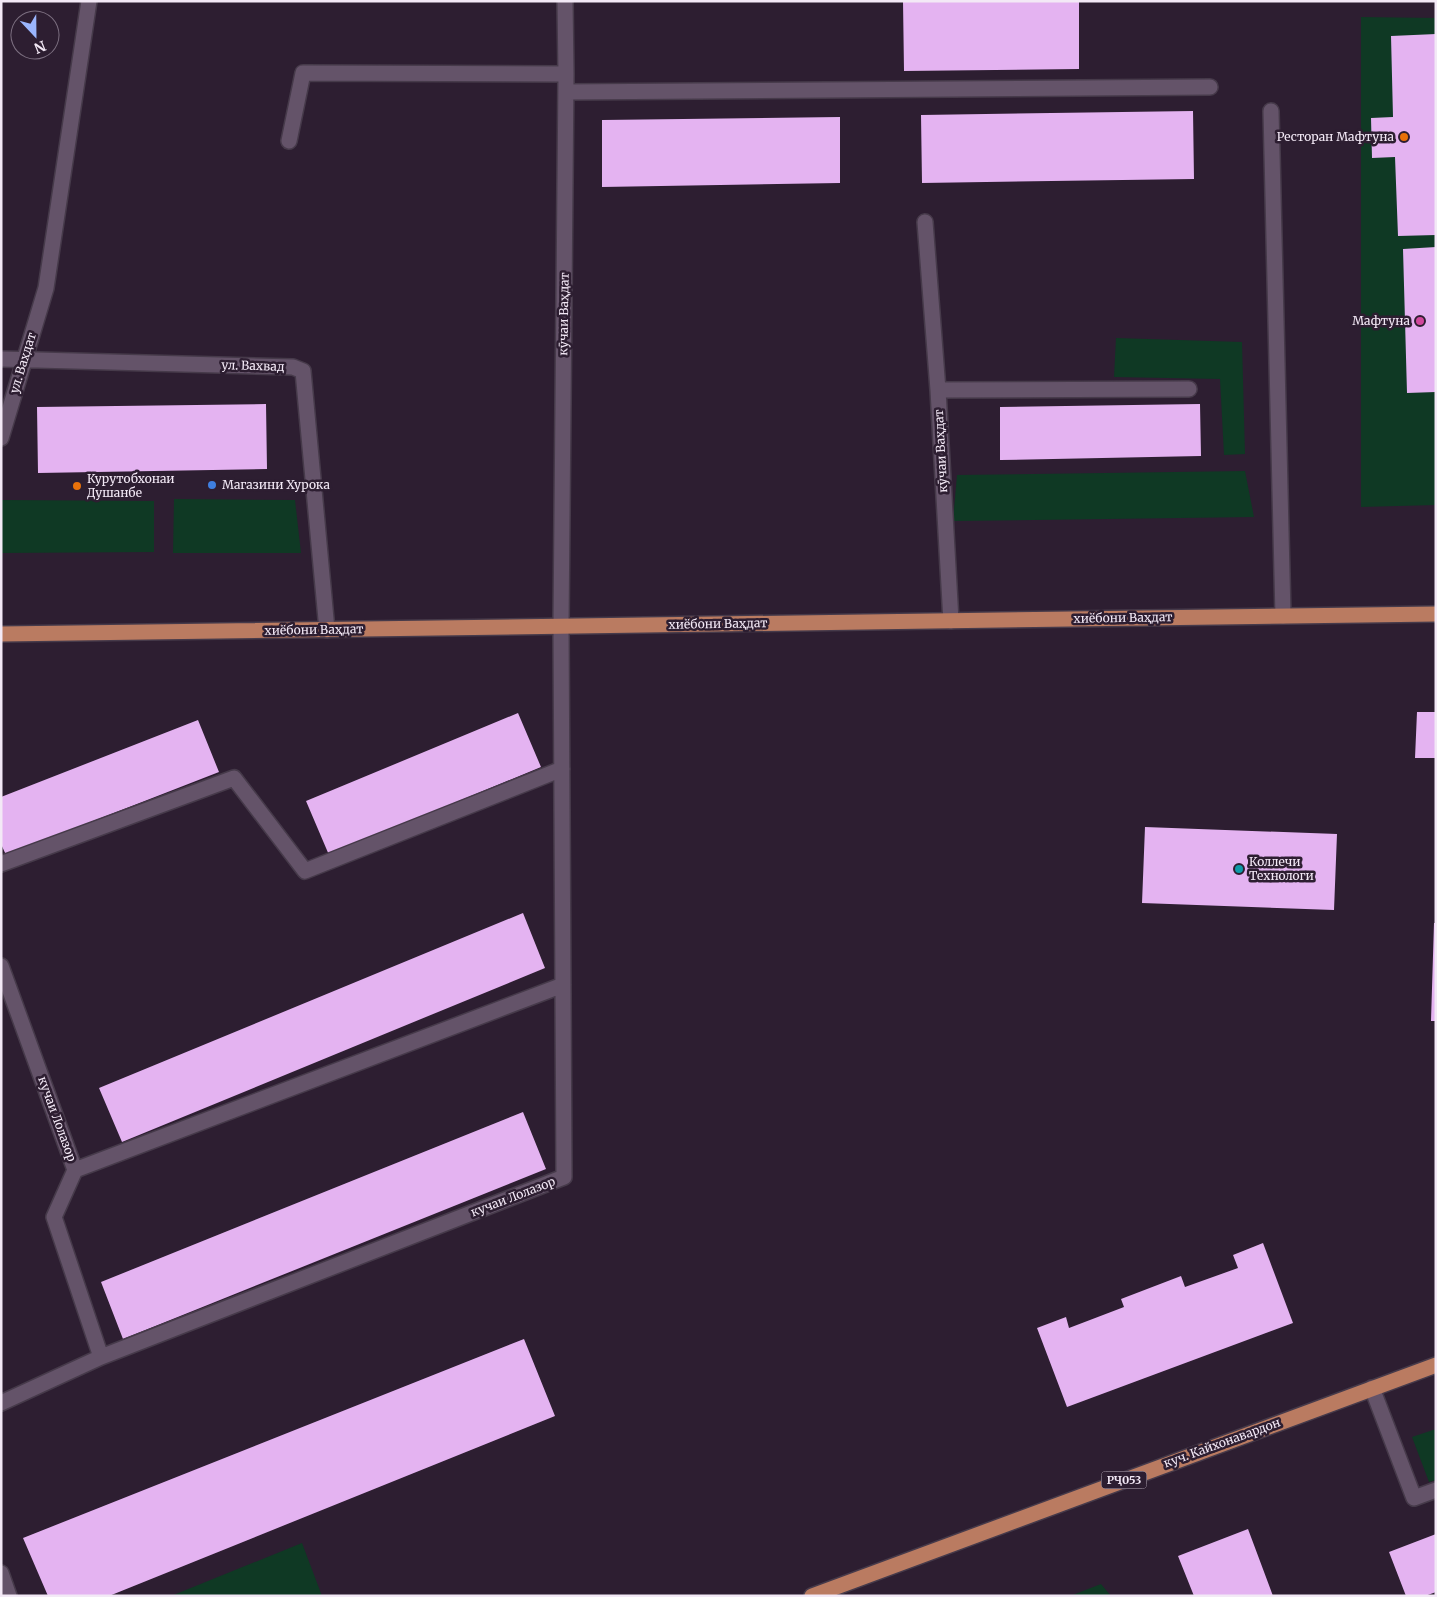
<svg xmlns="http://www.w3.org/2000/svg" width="1437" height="1597" font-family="Merriweather,serif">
	<rect width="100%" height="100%" fill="#2d1e31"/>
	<path fill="#0f3924" d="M1361,17L1436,18V505L1361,507Z
		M1116,338L1242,342L1245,454L1224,455L1220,379L1114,377Z
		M1245,471L1254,517L953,521L957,475Z
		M174,499L295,500L301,553H173Z
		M1,500L154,501V552L1,553Z
		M1436,1429V1480L1429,1482L1412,1437Z
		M302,1543L322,1596H171Z
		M1101,1584L1111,1596H1070Z"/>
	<path fill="#e4b3f1" d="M903,1H1079V69L904,71Z
		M1436,34V235L1398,236L1395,157L1372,158L1371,118L1393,117L1391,36Z
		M1193,111L1194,179L922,183L921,115Z
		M840,117V183L602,187V120Z
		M1436,247V392L1407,393L1403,249Z
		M266,404L267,469L38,473L37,407Z
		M1200,404L1201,456L1000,460V407Z
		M1417,712H1436V758H1415Z
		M518,713L541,767L329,855L306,801Z
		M198,720L219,772L6,855L1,844V797Z
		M1145,827L1337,834L1334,910L1142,903Z
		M523,913L545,968L122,1142L99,1088Z
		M1434,923H1436V1021H1431Z
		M523,1112L546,1169L123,1339L101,1282Z
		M1263,1243L1293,1323L1067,1407L1037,1328L1066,1317L1069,1328L1124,1307L1121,1299L1181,1276L1185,1287L1238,1268L1233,1255Z
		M524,1339L555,1416L109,1596H48L23,1538Z
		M1248,1529L1273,1596H1194L1178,1556Z
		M1436,1534V1592L1425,1596H1406L1389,1552Z"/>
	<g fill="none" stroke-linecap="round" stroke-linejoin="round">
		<g stroke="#463a4a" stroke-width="18">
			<path id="minor" d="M566,92L1210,87
				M1271,111L1283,616
				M289,141L303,73L566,74
				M925,222L938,390L951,621
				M1,359L293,367L303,371L327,630
				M938,390L1189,389
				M1,438L46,288L89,1
				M1,864L234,778L305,871L562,769
				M1,966L75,1170L54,1217L101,1357L564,1177L561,626L566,74L565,1
				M75,1170L563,985
				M1372,1388L1414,1498L1436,1490
				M1,1403L101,1357
				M1,1573L9,1596"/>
		</g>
		<g stroke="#463a4a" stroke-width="18">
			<path id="major" d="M1,634L1436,614
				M812,1596L1436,1365"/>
		</g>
		<use href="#minor" stroke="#645369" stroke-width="15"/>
		<use href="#major" stroke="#ba7b61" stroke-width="15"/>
	</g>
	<g fill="#e8710a" stroke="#2d1e31" stroke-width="2">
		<circle cx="1404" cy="137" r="5"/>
		<circle cx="77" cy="486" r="5"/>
	</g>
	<circle fill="#d1479c" stroke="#2d1e31" stroke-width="2" cx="1420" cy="321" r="5"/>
	<circle fill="#3f7fe0" stroke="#2d1e31" stroke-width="2" cx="212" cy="485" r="5"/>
	<circle fill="#0f9aa8" stroke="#2d1e31" stroke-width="2" cx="1239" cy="869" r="5"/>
	<g text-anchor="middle" stroke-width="5" stroke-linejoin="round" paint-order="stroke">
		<rect fill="#2d1e31" stroke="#b8acbb" stroke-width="1" x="1101.5" y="1471.5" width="45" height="17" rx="4"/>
		<g font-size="11" font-weight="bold" fill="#f3e9f6">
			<text x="1124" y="1484">РҶ053</text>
		</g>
		<g font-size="12" fill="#f3e9f6" stroke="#2d1e31" text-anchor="start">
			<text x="1394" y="141" text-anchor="end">Ресторан Мафтуна</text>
			<text x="1410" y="325" text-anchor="end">Мафтуна</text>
			<text x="87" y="483">Курутобхонаи<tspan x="87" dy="14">Душанбе</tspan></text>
			<text x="222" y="489">Магазини Хурока</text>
			<text x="1249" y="866">Коллечи<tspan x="1249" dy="14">Технологи</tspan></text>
		</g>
		<g font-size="12" fill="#f3e9f6" stroke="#2d1e31">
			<text transform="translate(564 314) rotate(-89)" y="4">кӯчаи Ваҳдат</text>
			<text transform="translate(23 363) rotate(-73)" y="4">ул. Вахдат</text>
			<text transform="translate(253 366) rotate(2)" y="4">ул. Вахвад</text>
			<text transform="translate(941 451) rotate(-93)" y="4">кӯчаи Ваҳдат</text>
			<text transform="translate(1123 618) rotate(-1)" y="4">хиёбони Ваҳдат</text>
			<text transform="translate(718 624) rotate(-1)" y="4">хиёбони Ваҳдат</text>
			<text transform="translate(314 630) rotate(-1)" y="4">хиёбони Ваҳдат</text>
			<text transform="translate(57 1119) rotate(70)" y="4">кучаи Лолазор</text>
			<text transform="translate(513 1197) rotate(-21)" y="4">кучаи Лолазор</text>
			<text transform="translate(1222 1443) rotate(-20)" y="4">куч. Кайхонавардон</text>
		</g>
	</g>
	<rect width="1437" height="1597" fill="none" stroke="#f3e9f6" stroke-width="5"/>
	<g transform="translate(35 35) rotate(158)"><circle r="24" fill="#2d1e31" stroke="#7c6f80"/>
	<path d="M0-4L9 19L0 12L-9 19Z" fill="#9ab5fd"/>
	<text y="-8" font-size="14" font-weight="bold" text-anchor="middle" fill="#f3e9f6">N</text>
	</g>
</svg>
